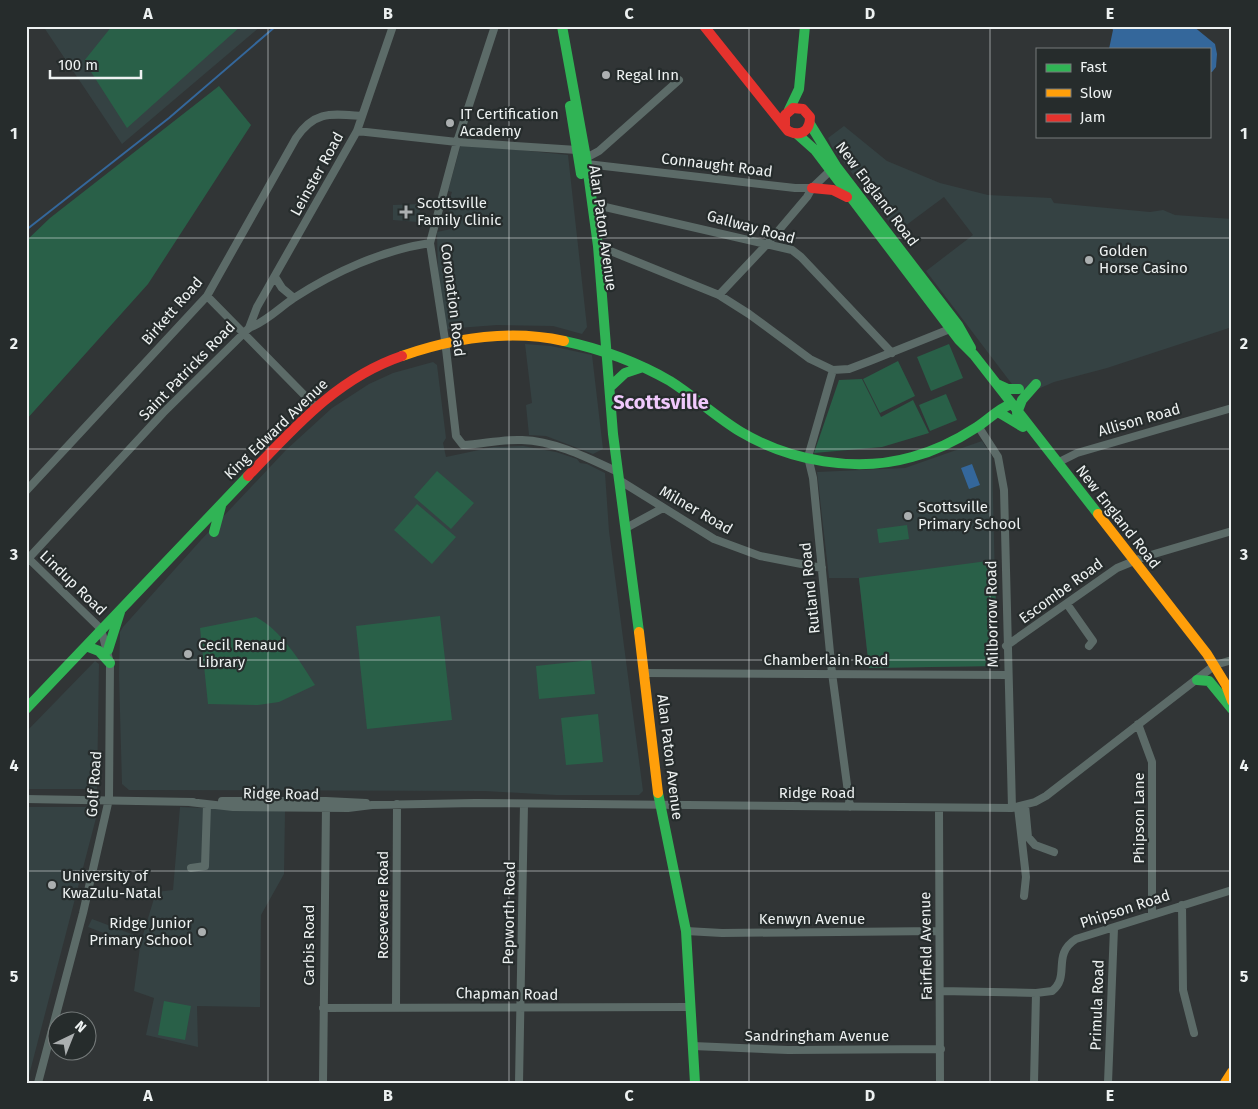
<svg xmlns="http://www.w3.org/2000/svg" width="1258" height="1109" font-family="'Fira Sans',sans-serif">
	<rect width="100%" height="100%" fill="#313536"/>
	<path fill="#354243" d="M43,26H261L122,144Z
		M844,126L887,161L940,183L988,195L1051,198L1054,203L1150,212L1163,210L1175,215L1232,219V327L1107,368L1054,382L1038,389L1024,400L926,271L973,235L944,197L897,232L832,147L828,138Z
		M461,144L568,155L587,327L582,334L553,326L497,325L445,329L438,276L437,232L451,229L448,204L452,192L448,191Z
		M421,204L418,222L393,220V205Z
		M525,344L551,346L592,355L603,449L593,454L546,436L529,435L526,405L532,403Z
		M433,362L437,365L446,438L443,443L446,457L493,447L523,446L556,452L577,459L580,463L587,464L605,473L609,531L643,791L639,795H556L485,791L129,790L122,784L119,675L120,632L123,627L201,540L286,450L332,408L369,384L393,373Z
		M982,441L992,456L997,666L869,668L859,578H829L817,472L905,468Z
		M95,661L99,664L97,789H26V732Z
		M26,807H86L96,818L27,1083Z
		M180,807L285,811L284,874L261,915L260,1007L197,1006L198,1047L146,1035L154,998L134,991L140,947L88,927L92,919L142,938L156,892L173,890Z"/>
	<path fill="#296048" d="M112,26H241L127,128L84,61Z
		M219,86L251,125L148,284L26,420V241L50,218Z
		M949,344L963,378L931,391L917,357Z
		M898,361L915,396L880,413L863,379Z
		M862,379L881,417L913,400L929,433L882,447L814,453L839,380Z
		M946,394L957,420L930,431L919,405Z
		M437,471L474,503L451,529L414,497Z
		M417,504L456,537L432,564L394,530Z
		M907,525L909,539L879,543L877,529Z
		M995,560L997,666L869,668L859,578Z
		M440,616L452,720L367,729L356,626Z
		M256,617C281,630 300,661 315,685L279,702L258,705L208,704L200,628Z
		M591,660L595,694L539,699L536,666Z
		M598,714L603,762L566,765L561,718Z
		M164,1001L191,1006L185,1040L158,1035Z"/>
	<path fill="#34679b" d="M1111,26H1193L1215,44L1217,54L1216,67L1212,72H1209V49H1109L1113,30Z
		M972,464L980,485L969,489L961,468Z"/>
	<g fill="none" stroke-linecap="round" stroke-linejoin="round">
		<path stroke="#34679b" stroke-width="2" d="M26,230L169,118L276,26"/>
		<path stroke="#5c6b68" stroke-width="8" d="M495,26L457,142L430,243L445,340L456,436L463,445C483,444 502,439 522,440C555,441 588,458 618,472
			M357,131L457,142L577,150
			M586,158L599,151L679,80
			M587,164L795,188H812L833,168
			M592,204L792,250L801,257L892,353
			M598,246L719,295L749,314L810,359L833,370L849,369L870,361L955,327
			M275,277L282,288L294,298
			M719,295L768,243L807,197L812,188
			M207,296L316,407
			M249,328L257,307L357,131L393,26
			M833,370L808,457L813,478L832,673L850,807
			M978,426L998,457L1004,490L1012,808
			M1057,463L1077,453L1232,408
			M619,480L714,539L760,556L822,568
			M26,491L207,296L296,138C315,110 332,114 362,116
			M626,528L663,508
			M26,556L101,629L110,663L109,799L83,913L38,1083
			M26,561L163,413L249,328C266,322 279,308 294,298C334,272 383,250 430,243
			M1067,604L1093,641L1089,646
			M1006,646L1117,568L1144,557L1232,531
			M645,673L1008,675
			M1138,724L1152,762V914
			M26,799L193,802
			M222,801H326L366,803
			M189,802L233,807L348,808L372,805L475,803L1012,808L1035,802L1046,796L1215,665L1232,660
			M1025,805L1028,837L1035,845L1054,852
			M1018,807L1026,877L1024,896
			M939,808L940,1083
			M191,868L205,866L207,805
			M1182,905L1183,990L1194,1033
			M686,931L722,933L939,931
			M941,991L1036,993L1052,991C1071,976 1051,955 1076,939L1232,890
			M396,1007L397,804
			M323,1008L691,1007
			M693,1046L788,1050L941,1049
			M323,1083L326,805
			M519,1083L524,804
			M1034,1083L1036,993
			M1108,1083L1114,928"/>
		<path stroke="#30b455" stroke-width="10" d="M562,26L586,158L598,246L613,434L639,632
			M570,106L581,174
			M789,110L799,89L805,26
			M810,124L836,166L958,325L971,348
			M797,134L815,150L959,340L974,355L1098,514
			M564,341C601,349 637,362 670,381C694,396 716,417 741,432C790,461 856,473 912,457C935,451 957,440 977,427C988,420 998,409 1011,404
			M997,384L1008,389H1019
			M610,387L625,373L643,367
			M998,412L1023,427
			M1017,413L1022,400L1036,384
			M214,532L221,506
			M86,646L99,651L110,663
			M108,650L120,612
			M1197,680L1209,681L1232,709
			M26,709L248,476
			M658,793L686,931L695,1083"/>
		<path stroke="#ff9f0a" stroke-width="10" d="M402,356C454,338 509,329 564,341
			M1098,514L1207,654L1226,685L1232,701
			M639,632L658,793
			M1225,1083L1232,1072"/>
		<path stroke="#e5322d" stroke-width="10" d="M704,26L788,131C801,137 810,131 810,117L803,109L793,108L785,115V125
			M812,188L833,190L847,197
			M248,476C294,428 337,378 402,356"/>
	</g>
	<path fill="none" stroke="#edf1f1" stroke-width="1" stroke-opacity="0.55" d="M268,26V1083M509,26V1083M749,26V1083M990,26V1083M26,238H1232M26,449H1232M26,660H1232M26,871H1232"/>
	<g fill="#abafb0" stroke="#262c2c" stroke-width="2">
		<circle cx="606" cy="75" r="5"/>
		<circle cx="450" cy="123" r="5"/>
		<path d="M403.5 204.5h5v5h5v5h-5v5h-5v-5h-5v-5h5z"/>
		<circle cx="1089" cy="260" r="5"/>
		<circle cx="908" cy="516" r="5"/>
		<circle cx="188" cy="654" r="5"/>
		<circle cx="52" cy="885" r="5"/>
		<circle cx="202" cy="932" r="5"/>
	</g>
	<g text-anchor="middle" stroke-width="4.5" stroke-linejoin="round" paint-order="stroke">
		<g font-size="15" fill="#edf1f1" stroke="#262c2c" text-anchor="start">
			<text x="616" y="80">Regal Inn</text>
			<text x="460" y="119">IT Certification<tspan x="460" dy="17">Academy</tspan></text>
			<text x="417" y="208">Scottsville<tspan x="417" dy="17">Family Clinic</tspan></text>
			<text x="1099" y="256">Golden<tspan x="1099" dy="17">Horse Casino</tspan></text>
			<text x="918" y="512">Scottsville<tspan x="918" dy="17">Primary School</tspan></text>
			<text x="198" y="650">Cecil Renaud<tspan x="198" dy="17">Library</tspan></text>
			<text x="62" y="881">University of<tspan x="62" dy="17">KwaZulu-Natal</tspan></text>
			<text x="192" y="928" text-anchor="end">Ridge Junior<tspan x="192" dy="17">Primary School</tspan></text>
		</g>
		<g font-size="15" fill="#edf1f1" stroke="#262c2c">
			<text transform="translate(717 165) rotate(7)" y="5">Connaught Road</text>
			<text transform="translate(317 174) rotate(-61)" y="5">Leinster Road</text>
			<text transform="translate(877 194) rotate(53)" y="5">New England Road</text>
			<text transform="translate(751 227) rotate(15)" y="5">Gallway Road</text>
			<text transform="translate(603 228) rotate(82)" y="5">Alan Paton Avenue</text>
			<text transform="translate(453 300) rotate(83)" y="5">Coronation Road</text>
			<text transform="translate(172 311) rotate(-49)" y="5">Birkett Road</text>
			<text transform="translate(187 371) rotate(-46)" y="5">Saint Patricks Road</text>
			<text transform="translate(1139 420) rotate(-16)" y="5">Allison Road</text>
			<text transform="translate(276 429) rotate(-44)" y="5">King Edward Avenue</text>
			<text transform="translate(696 510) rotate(30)" y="5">Milner Road</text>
			<text transform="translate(1118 517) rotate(52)" y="5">New England Road</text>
			<text transform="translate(73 583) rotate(44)" y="5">Lindup Road</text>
			<text transform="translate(810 588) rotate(-96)" y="5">Rutland Road</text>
			<text transform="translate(1061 591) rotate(-36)" y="5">Escombe Road</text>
			<text transform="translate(992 614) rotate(-91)" y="5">Milborrow Road</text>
			<text x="826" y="665">Chamberlain Road</text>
			<text transform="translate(670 757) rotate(83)" y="5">Alan Paton Avenue</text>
			<text transform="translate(94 784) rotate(-86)" y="5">Golf Road</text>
			<text x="817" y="798">Ridge Road</text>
			<text transform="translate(281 794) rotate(1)" y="5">Ridge Road</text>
			<text transform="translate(1139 818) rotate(-90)" y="5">Phipson Lane</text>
			<text transform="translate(383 905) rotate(-90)" y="5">Roseveare Road</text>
			<text transform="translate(1125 909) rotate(-18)" y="5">Phipson Road</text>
			<text transform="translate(509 913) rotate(-89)" y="5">Pepworth Road</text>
			<text x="812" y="924">Kenwyn Avenue</text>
			<text transform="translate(309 945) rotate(-90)" y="5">Carbis Road</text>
			<text transform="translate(926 946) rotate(-91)" y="5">Fairfield Avenue</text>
			<text transform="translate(507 994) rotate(1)" y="5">Chapman Road</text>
			<text transform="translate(1097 1005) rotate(-88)" y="5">Primula Road</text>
			<text x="817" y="1041">Sandringham Avenue</text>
		</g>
		<g font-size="20" font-weight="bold" fill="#f0c9fc" stroke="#262c2c">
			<text x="661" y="409">Scottsville</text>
		</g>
	</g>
	<rect width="1258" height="1109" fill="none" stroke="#262c2c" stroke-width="55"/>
	<rect x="1036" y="48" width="175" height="90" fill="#262c2c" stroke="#767b7b"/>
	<rect x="1046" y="64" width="25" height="8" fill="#30b455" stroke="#767b7b"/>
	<text x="1080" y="72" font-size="15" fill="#edf1f1">Fast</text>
	<rect x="1046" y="89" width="25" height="8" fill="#ff9f0a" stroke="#767b7b"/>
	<text x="1080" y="98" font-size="15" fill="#edf1f1">Slow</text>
	<rect x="1046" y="114" width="25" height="8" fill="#e5322d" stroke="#767b7b"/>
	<text x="1080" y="122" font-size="15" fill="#edf1f1">Jam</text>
	<g transform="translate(72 1036) rotate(43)"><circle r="24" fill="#262c2c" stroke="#767b7b"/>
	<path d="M0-4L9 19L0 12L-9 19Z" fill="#abafb0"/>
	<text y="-8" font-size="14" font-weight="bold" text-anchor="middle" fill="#edf1f1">N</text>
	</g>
	<path d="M50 70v8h91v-8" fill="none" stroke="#edf1f1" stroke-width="2.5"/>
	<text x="58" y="70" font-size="15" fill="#edf1f1" stroke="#262c2c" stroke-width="4" paint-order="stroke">100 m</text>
	<rect x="28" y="28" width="1202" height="1054" fill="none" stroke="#edf1f1" stroke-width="2"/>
	<g font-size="16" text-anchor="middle" font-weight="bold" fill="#edf1f1">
		<text x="148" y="19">A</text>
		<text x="388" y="19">B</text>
		<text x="629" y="19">C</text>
		<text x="870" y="19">D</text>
		<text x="1110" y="19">E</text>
		<text x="14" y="139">1</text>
		<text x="1244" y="139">1</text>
		<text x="14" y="349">2</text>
		<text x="1244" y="349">2</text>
		<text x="14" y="560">3</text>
		<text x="1244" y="560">3</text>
		<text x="14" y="771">4</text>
		<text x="1244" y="771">4</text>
		<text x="14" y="982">5</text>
		<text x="1244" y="982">5</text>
		<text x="148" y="1101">A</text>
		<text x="388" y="1101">B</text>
		<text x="629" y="1101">C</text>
		<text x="870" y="1101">D</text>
		<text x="1110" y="1101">E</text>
	</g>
</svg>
